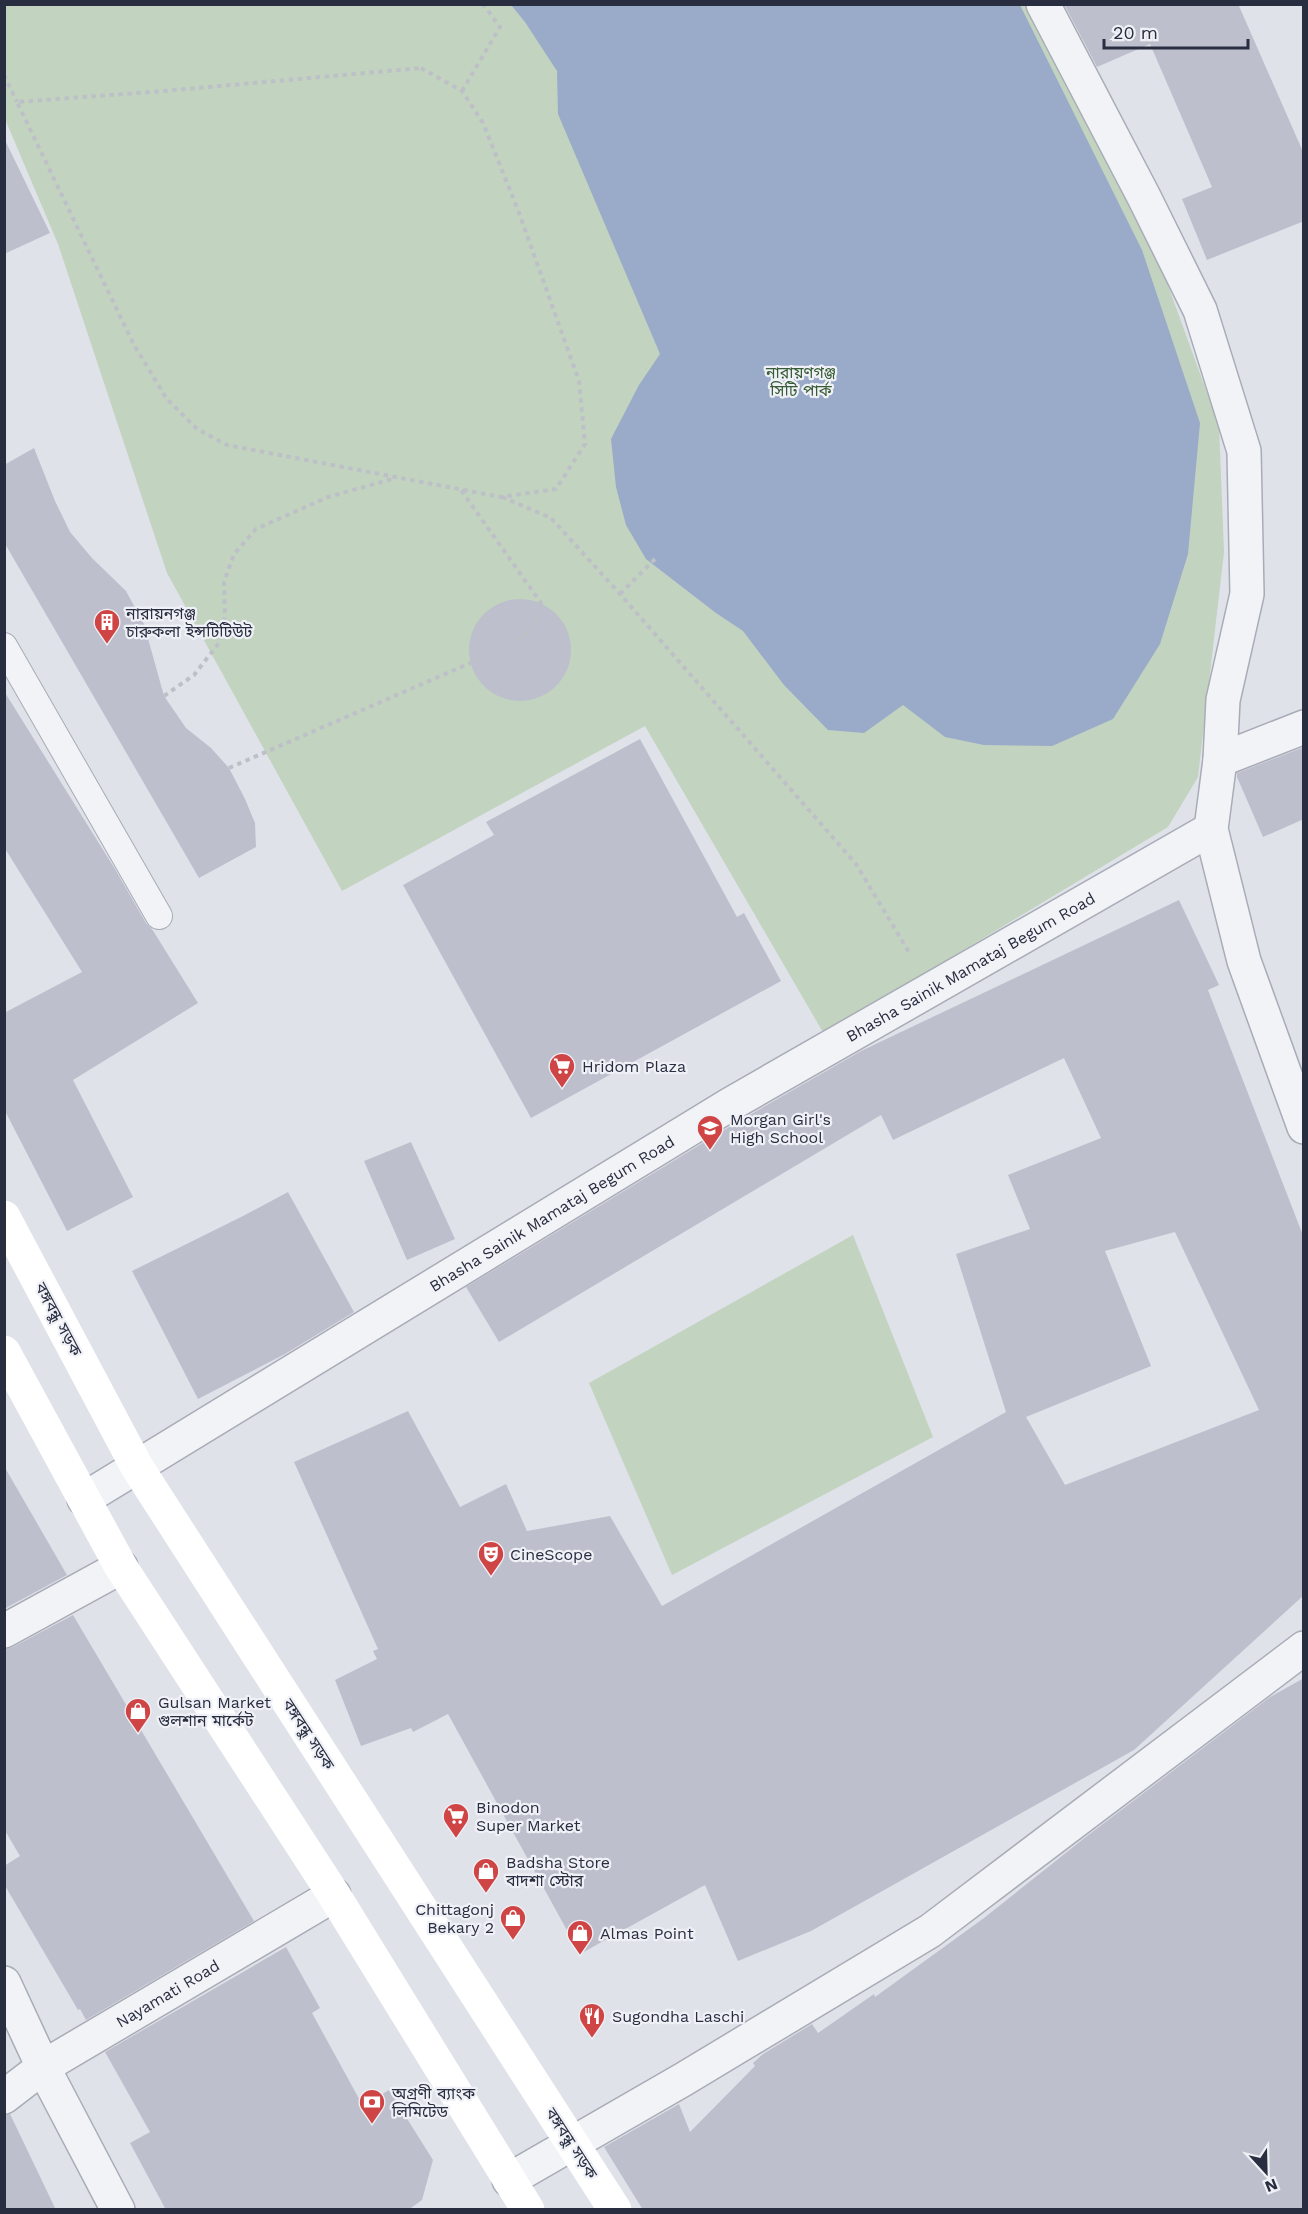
<svg xmlns="http://www.w3.org/2000/svg" width="1308" height="2214" font-family="'Work Sans','Noto Sans Bengali',sans-serif">
	<rect width="100%" height="100%" fill="#dfe2e9"/>
	<path fill="#c2d3c0" d="M4,5H1036L1137,200L1219,426L1224,552L1198,777L1168,827L824,1034L645,726L342,891L167,573L58,244L5,119Z
		M853,1235L933,1437L672,1575L589,1383Z"/>
	<path fill="#9aaac9" d="M511,5H1020L1142,250L1200,423L1188,554L1160,644L1113,719L1052,746L984,745L945,737L903,705L864,733L828,730L784,685L743,631L716,613L646,559L626,525L616,487L611,439L639,385L660,354L558,114L557,71L525,22Z"/>
	<path fill="#bdc0cc" fill-rule="evenodd" d="M1064,4H1242L1239,6L1304,154V221L1207,260L1182,199L1212,187L1150,44L1097,67Z
		M4,138L50,233L4,254Z
		M34,448L55,501L70,532L92,558L126,591L144,624L164,696L186,728L211,748L229,768L245,799L255,823L256,847L199,878L4,542V465Z
		M469 650a51 51 0 1 1 102 0a51 51 0 1 1-102 0Z
		M4,691L115,869L146,923L152,929L198,1003L73,1080L133,1197L67,1231L4,1109V1013L82,972L4,847Z
		M640,739L737,917L744,913L781,981L531,1118L403,885L494,835L486,822Z
		M1304,747V819L1263,837L1237,777V773Z
		M1179,900L1219,985L1208,990L1304,1238V1595L1134,1750L811,1931L738,1961L705,1885L580,1954L448,1714L413,1732L411,1728L361,1746L335,1680L377,1659L373,1651L378,1649L294,1462L408,1411L460,1507L506,1484L527,1531L610,1516L662,1606L1006,1412L956,1254L1030,1229L1008,1175L1101,1138L1064,1058L893,1140L881,1115L499,1342L466,1287L739,1121L861,1051ZM1175,1232L1259,1410L1065,1485L1026,1417L1151,1366L1105,1251Z
		M411,1142L455,1239L407,1260L364,1161Z
		M288,1192L354,1312L285,1354L198,1399L132,1271L243,1216Z
		M4,1466L67,1575L4,1609Z
		M73,1615L254,1921L86,2020L80,2009L78,2010L4,1884V1866L20,1856L4,1829V1650L13,1647Z
		M1304,1678V2210H643L604,2147L679,2104L690,2132L755,2066L753,2063L763,2054L812,2024L818,2033L874,1994L875,1997L984,1918L1087,1836L1270,1697Z
		M286,1947L320,2008L312,2013L363,2106L389,2090L433,2160L422,2200L408,2210H166L130,2143L150,2132L105,2052Z
		M10,2114L56,2210H4V2115Z"/>
	<g fill="none" stroke-linecap="round" stroke-linejoin="round">
		<g stroke="#a8acb6" stroke-width="28">
			<path id="lane" d="M4,646L159,916"/>
		</g>
		<g stroke="#a8acb6" stroke-width="36">
			<g id="street">
				<path d="M1043,4L1144,197L1200,310L1244,451L1247,594L1223,700L1220,760L1211,829L1244,961L1304,1127"/>
				<path d="M1220,760L1304,727"/>
				<path id="s1" d="M84,1499L729,1105L1211,829"/>
				<path d="M4,1631L121,1567"/>
				<path d="M4,1983L43,2067L118,2210"/>
				<path id="s2" d="M4,2097L43,2067L334,1895"/>
				<path d="M509,2180L684,2079L930,1931L1304,1648"/>
			</g>
		</g>
		<path stroke="#bdc0c7" stroke-width="4" stroke-dasharray="4.5 4.5" stroke-linecap="butt" d="M421,68L462,91L483,123L518,210L579,381L585,444L556,489L501,497L227,445L197,429L166,398L133,343L17,102L164,91Z
			M4,75L17,102
			M462,91L500,27L483,4
			M502,497L551,518L620,594L856,864L910,954
			M620,594L657,557
			M164,696L194,675L219,643L225,616L224,582L234,554L256,529L328,497L396,478
			M229,768L514,644L533,627L541,603L461,490"/>
		<use href="#lane" stroke="#f2f3f7" stroke-width="26"/>
		<use href="#street" stroke="#f2f3f7" stroke-width="33"/>
		<path stroke="#fff" stroke-width="33" d="M4,1217L137,1467L615,2210
			M4,1352L121,1567L334,1895L528,2210"/>
	</g>
	<defs>
		<g id="building-pin" transform="scale(1.35)"><path d="M0 17L-7.5 6A9.5 9.5 0 1 1 7.5 6Z" fill="#cf4444" stroke="#eff1f6"/><path d="M-4-6H4V6H1V3H-1V6H-4ZM-2.5-4.3h1.7v1.8h-1.7ZM.8-4.3h1.7v1.8H.8ZM-2.5-1h1.7V.8h-1.7ZM.8-1h1.7V.8H.8Z" fill="#fff"/></g>
		<g id="supermarket-pin" transform="scale(1.35)"><path d="M0 17L-7.5 6A9.5 9.5 0 1 1 7.5 6Z" fill="#cf4444" stroke="#eff1f6"/><path d="M-6-5.5h2.5l.6 2H6L4.5 2H-2.5L-4.4-4H-6ZM-1.5 3.2a1.3 1.3 0 1 0 .1 0ZM3 3.2a1.3 1.3 0 1 0 .1 0Z" fill="#fff"/></g>
		<g id="school-pin" transform="scale(1.35)"><path d="M0 17L-7.5 6A9.5 9.5 0 1 1 7.5 6Z" fill="#cf4444" stroke="#eff1f6"/><path d="M0-5L7-2L0 1L-7-2ZM-4 1L0 2.5L4 1V4Q0 6-4 4Z" fill="#fff"/></g>
		<g id="theatre-pin" transform="scale(1.35)"><path d="M0 17L-7.5 6A9.5 9.5 0 1 1 7.5 6Z" fill="#cf4444" stroke="#eff1f6"/><path d="M-5-5.5Q0-4 5-5.5V0Q5 5 0 6Q-5 5-5 0ZM-3.3-2.5H-1v1.5H-3.3ZM1-2.5H3.3v1.5H1ZM-2.8 1Q0 5.5 2.8 1Z" fill="#fff"/></g>
		<g id="shop-pin" transform="scale(1.35)"><path d="M0 17L-7.5 6A9.5 9.5 0 1 1 7.5 6Z" fill="#cf4444" stroke="#eff1f6"/><path d="M-5-2.5h2.3a2.7 3.5 0 0 1 5.4 0H5L5.5 6h-11ZM-1.5-2.5h3a1.5 2.3 0 0 0-3 0Z" fill="#fff"/></g>
		<g id="restaurant-pin" transform="scale(1.35)"><path d="M0 17L-7.5 6A9.5 9.5 0 1 1 7.5 6Z" fill="#cf4444" stroke="#eff1f6"/><path d="M-5-6h1v4h1v-4h1v4h1v-4h1v5L-1.5 .5V6h-2V.5L-5-1ZM5-6V6H3V1.5H1.5Q1.5-4 5-6Z" fill="#fff"/></g>
		<g id="bank-pin" transform="scale(1.35)"><path d="M0 17L-7.5 6A9.5 9.5 0 1 1 7.5 6Z" fill="#cf4444" stroke="#eff1f6"/><path d="M-6-4H6V4H-6ZM0-2.3a2.3 2.3 0 1 0 0 4.6a2.3 2.3 0 1 0 0-4.6Z" fill="#fff"/></g>
	</defs>
	<g fill-rule="evenodd">
		<use href="#building-pin" x="107" y="622"/>
		<use href="#supermarket-pin" x="562" y="1066"/>
		<use href="#school-pin" x="710" y="1128"/>
		<use href="#theatre-pin" x="491" y="1554"/>
		<use href="#shop-pin" x="138" y="1711"/>
		<use href="#supermarket-pin" x="456" y="1816"/>
		<use href="#shop-pin" x="486" y="1871"/>
		<use href="#shop-pin" x="513" y="1918"/>
		<use href="#shop-pin" x="580" y="1933"/>
		<use href="#restaurant-pin" x="592" y="2016"/>
		<use href="#bank-pin" x="372" y="2102"/>
	</g>
	<g text-anchor="middle" stroke-width="4.5" stroke-linejoin="round" paint-order="stroke">
		<g font-size="16" fill="#375c35" stroke="#eff1f6">
			<text x="801" y="378">নারায়ণগঞ্জ<tspan x="801" dy="18">সিটি পার্ক</tspan></text>
		</g>
		<g font-size="16" fill="#282d40" stroke="#eff1f6" text-anchor="start">
			<text x="126" y="619">নারায়নগঞ্জ<tspan x="126" dy="18">চারুকলা ইন্সটিটিউট</tspan></text>
			<text x="582" y="1072">Hridom Plaza</text>
			<text x="730" y="1125">Morgan Girl's<tspan x="730" dy="18">High School</tspan></text>
			<text x="510" y="1560">CineScope</text>
			<text x="158" y="1708">Gulsan Market<tspan x="158" dy="18">গুলশান মার্কেট</tspan></text>
			<text x="476" y="1813">Binodon<tspan x="476" dy="18">Super Market</tspan></text>
			<text x="506" y="1868">Badsha Store<tspan x="506" dy="18">বাদশা স্টোর</tspan></text>
			<text x="494" y="1915" text-anchor="end">Chittagonj<tspan x="494" dy="18">Bekary 2</tspan></text>
			<text x="600" y="1939">Almas Point</text>
			<text x="612" y="2022">Sugondha Laschi</text>
			<text x="392" y="2099">অগ্রণী ব্যাংক<tspan x="392" dy="18">লিমিটেড</tspan></text>
		</g>
		<g font-size="16" fill="#282d40" stroke="#eff1f6">
			<text dy="6" stroke="none"><textPath href="#s1" startOffset="1034">Bhasha Sainik Mamataj Begum Road</textPath></text>
			<text dy="6" stroke="none"><textPath href="#s1" startOffset="548">Bhasha Sainik Mamataj Begum Road</textPath></text>
			<text transform="translate(59 1319) rotate(62)" y="6">বঙ্গবন্ধু সড়ক</text>
			<text transform="translate(309 1734) rotate(57)" y="6">বঙ্গবন্ধু সড়ক</text>
			<text dy="6" stroke="none"><textPath href="#s2" startOffset="194">Nayamati Road</textPath></text>
			<text transform="translate(572 2143) rotate(57)" y="6">বঙ্গবন্ধু সড়ক</text>
		</g>
	</g>
	<rect width="1308" height="2214" fill="none" stroke="#282d40" stroke-width="12"/>
	<g transform="translate(1266 2172) rotate(158)" stroke="#eff1f6" stroke-width="4.5" paint-order="stroke">
	<path d="M0-4.5L10 22L0 15L-10 22Z" fill="#282d40"/>
	<text y="-9" font-size="16" font-weight="bold" text-anchor="middle" fill="#282d40">N</text>
	</g>
	<path d="M1104 39v9h144v-9" fill="none" stroke="#282d40" stroke-width="3"/>
	<text x="1113" y="39" font-size="18" fill="#282d40" stroke="#eff1f6" stroke-width="4.5" paint-order="stroke">20 m</text>
</svg>
